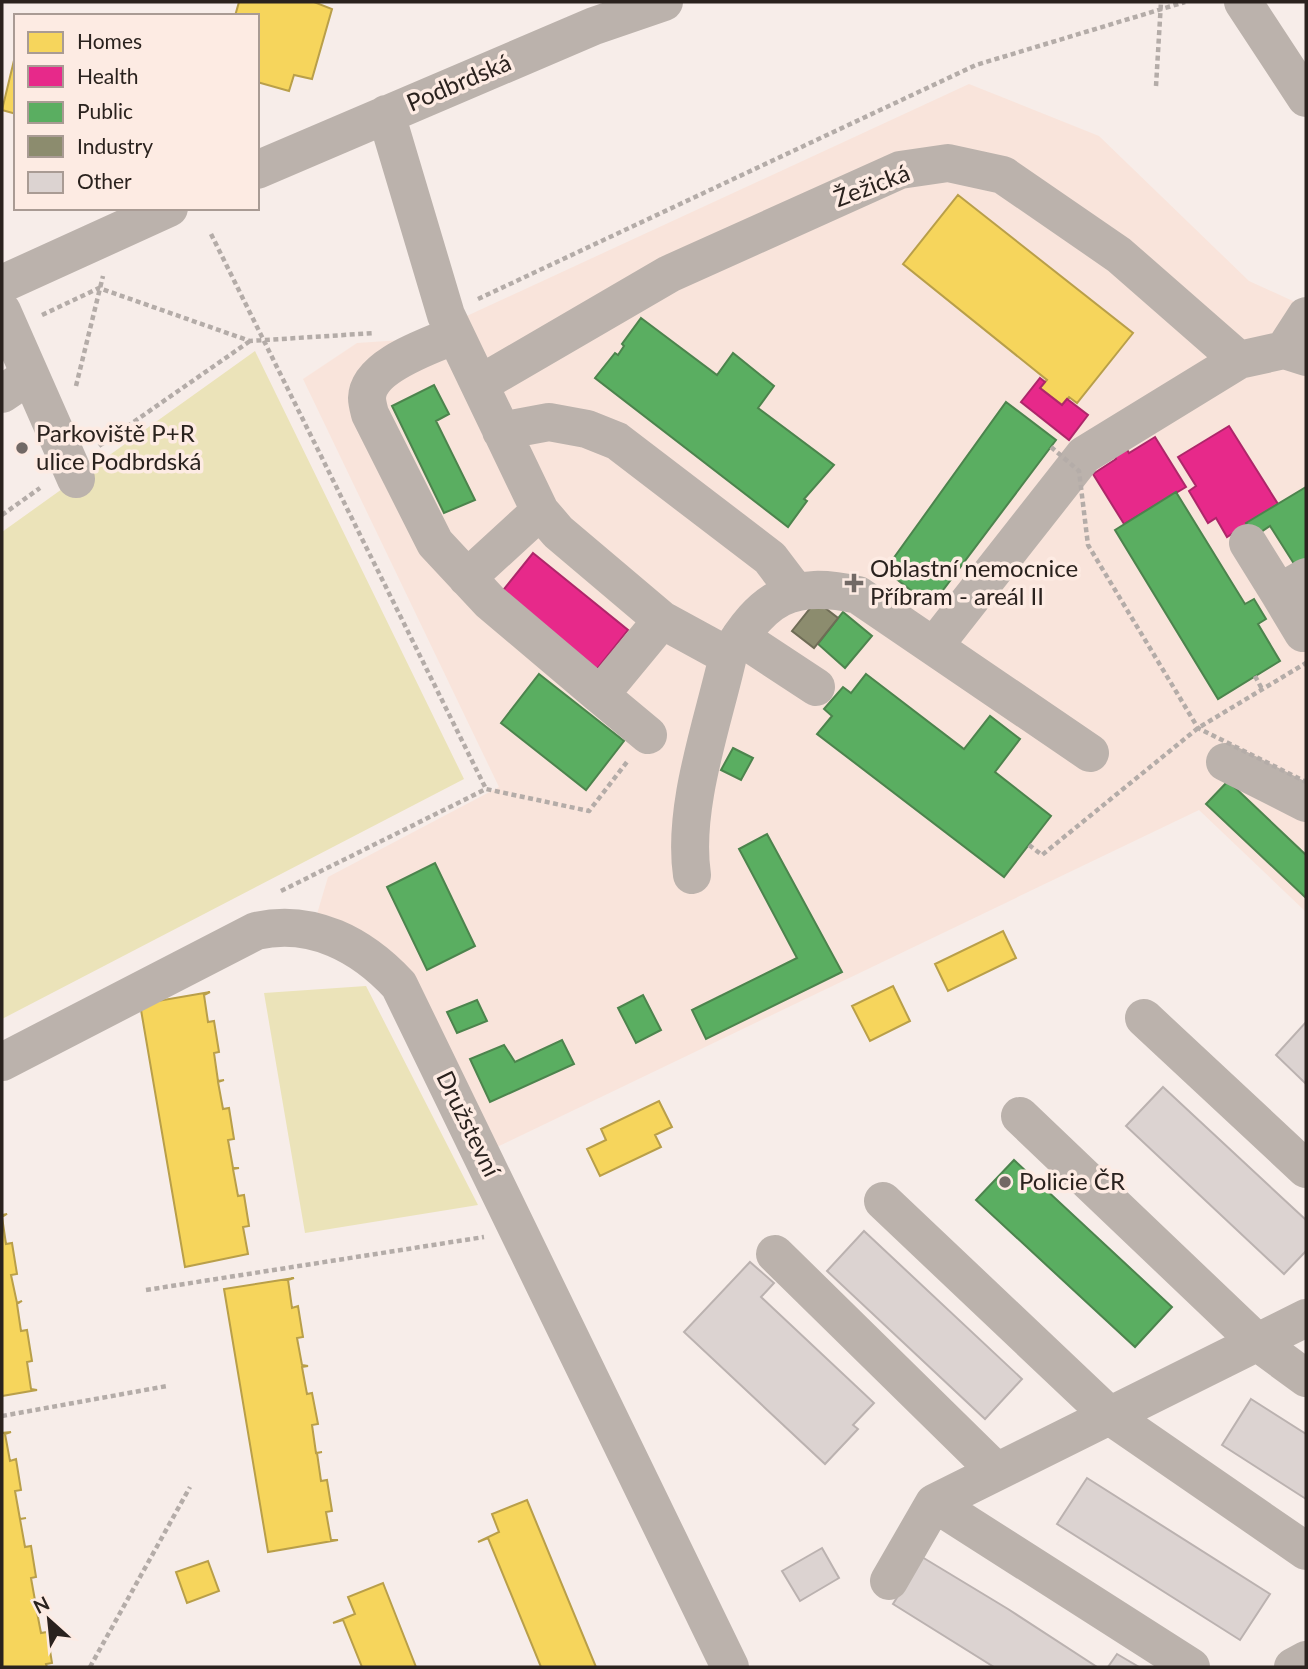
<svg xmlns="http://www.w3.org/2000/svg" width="1308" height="1669" font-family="Lato,sans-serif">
	<rect width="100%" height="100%" fill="#f7ede9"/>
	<path fill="#f9e4db" d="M969,84L1099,136L1249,281L1306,307V912L1199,810L470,1160L384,988L309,941L328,877L499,787L303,379L357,343L417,339Z"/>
	<path fill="#ebe3b9" d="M255,351L464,779L2,1019V532Z
		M366,986L478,1205L305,1233L264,993Z"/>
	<path fill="#f6d55c" stroke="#b99f49" stroke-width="2" d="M239,2H314L332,9L312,79L294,75L289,91L257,82V16H235Z
		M16,52V114L2,110Z
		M958,195L1133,333L1077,403L1069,397L1062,405L1040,388L1047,380L903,264Z
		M1003,931L1016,958L948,991L935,964Z
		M893,986L910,1021L870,1041L852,1006Z
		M210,992L204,995L208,1022L214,1021L219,1052L214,1053L218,1081L224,1080L218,1082L223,1109L229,1108L234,1139L228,1140L233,1168H239L233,1169L238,1196L244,1195L249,1226L243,1227L248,1254L185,1267L140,1004Z
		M659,1101L672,1127L655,1135L661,1147L600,1176L587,1149L606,1140L601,1129Z
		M7,1214L2,1217L6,1244L12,1243L17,1274L11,1275L17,1303L22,1301L17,1304L21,1331L27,1330L32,1361L27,1362L31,1389L37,1390L2,1396V1215Z
		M294,1278L288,1280L292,1308L298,1306L303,1337L297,1338L302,1365L308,1366L302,1367L307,1394L312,1393L318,1424L312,1425L316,1453L322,1452L317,1453L321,1481L327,1480L332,1511L326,1512L331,1540H338L268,1552L224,1289Z
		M11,1432L5,1434L10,1461L16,1459L21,1490L15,1491L20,1519L26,1518L20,1519L25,1547L31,1546L36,1577L31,1578L36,1606H42L36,1607L41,1633L47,1632L52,1663L46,1664L47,1667H2V1433Z
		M527,1500L596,1667H541L488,1538L478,1542L499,1532L492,1514Z
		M208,1561L219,1591L187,1603L176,1572Z
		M383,1583L416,1667H362L343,1620L333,1623L355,1614L348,1597Z"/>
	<path fill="#e7298a" stroke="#ae276a" stroke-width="2" d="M1040,378L1045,382L1040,388L1062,405L1067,399L1088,415L1069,440L1021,402Z
		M1229,426L1278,504L1227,537L1216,518L1208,523L1189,491L1196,486L1178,457Z
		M1155,437L1186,487L1124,524L1093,474L1116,459L1113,453L1125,446L1129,453Z
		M533,553L628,630L596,670L500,594Z"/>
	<path fill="#5aae61" stroke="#4c844d" stroke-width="2" d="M641,318L717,375L733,353L774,386L758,408L834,465L804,499L807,501L788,527L595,378L615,353L618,355L624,346L622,344Z
		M434,385L449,414L436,421L475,500L444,513L392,406Z
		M1006,402L1056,440L931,606L885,570Z
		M1306,487V561L1296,567L1270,526L1255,536L1246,523Z
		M1176,492L1245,604L1254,599L1266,619L1258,624L1280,661L1218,699L1115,530Z
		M843,612L872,636L845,668L818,644Z
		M539,674L624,741L586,790L501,723Z
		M866,674L964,749L990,716L1020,739L995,772L1051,816L1004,877L817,734L832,716L824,709L843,687L851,693Z
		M733,748L753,758L741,780L721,770Z
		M1228,781L1306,855V898L1206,804Z
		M767,834L842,972L706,1039L692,1010L797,958L739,849Z
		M435,863L475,946L427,970L387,887Z
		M643,995L661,1030L636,1043L618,1008Z
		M477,1000L487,1021L457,1033L447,1012Z
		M562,1040L574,1064L490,1102L470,1059L504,1045L515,1062Z
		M1014,1160L1172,1307L1135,1347L976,1200Z"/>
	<path fill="#8c8c6e" stroke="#6f6c56" stroke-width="2" d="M816,601L838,618L814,648L792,631Z"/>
	<path fill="#dcd3d1" stroke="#bbb2b0" stroke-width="2" d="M1306,1022V1084L1276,1055Z
		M1163,1087L1306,1220V1251L1284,1274L1126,1126Z
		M864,1231L1022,1379L985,1419L827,1271Z
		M750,1262L774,1283L761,1297L874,1403L853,1425L858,1429L825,1464L684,1332Z
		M1251,1399L1306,1434V1499L1222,1445Z
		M1087,1478L1270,1594L1240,1640L1057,1524Z
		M822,1548L839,1578L800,1601L782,1571Z
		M922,1557L1008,1609L1097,1667H994L893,1604Z
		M1117,1654L1139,1667H1108Z"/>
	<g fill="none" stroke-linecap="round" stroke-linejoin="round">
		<path stroke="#b4aca8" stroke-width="4.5" stroke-dasharray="5 3.5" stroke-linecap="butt" d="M1156,86L1161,2
			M211,234L486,789
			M478,299L976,65L1185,2
			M42,315L99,288L250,341L375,333
			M76,386L103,276
			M99,446L250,341
			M2,515L40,488
			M1255,676L1262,689
			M281,891L486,789L589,811L627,762
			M146,1290L484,1237
			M2,1416L167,1386
			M90,1667L190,1487"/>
		<path stroke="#bbb2ac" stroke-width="38" d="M1243,2L1306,98
			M386,114L446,315L540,511L558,532L662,620L728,656
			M257,170L594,26L664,2
			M2,284L169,208
			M2,311L76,479
			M455,335C430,346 368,365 367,398C367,403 369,410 370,414L435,543L490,602L600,695L662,620
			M1284,350L1306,316
			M480,384L669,274L900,170L948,163L1003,175L1119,255L1239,360L1284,350L1306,357
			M2,394L30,375
			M501,431L549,422L587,429L617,441L770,558L795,591
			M1248,543L1279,593L1306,577
			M467,578L540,511
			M1279,593L1303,633
			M740,637L816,687
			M934,646L1084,455L1239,360
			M600,695L648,735
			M1225,762L1306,803
			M692,875C682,807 713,723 728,656C763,597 791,580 858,595L1090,753
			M1144,1018L1306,1169
			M2,1062L256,931C312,918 362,945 399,985L730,1667
			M1020,1116L1257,1342L1306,1378
			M883,1201L1110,1416L1306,1551
			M775,1254L996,1471
			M934,1503L1191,1667
			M889,1581L934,1503L1306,1318
			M1293,1667L1306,1660"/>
		<path stroke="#b4aca8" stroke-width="4.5" stroke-dasharray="5 3.5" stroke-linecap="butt" d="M1051,447L1079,471L1088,545L1198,728L1306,782
			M1029,845L1042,855L1198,728L1306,663"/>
	</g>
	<g fill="#726965" stroke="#fdebe3" stroke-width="2.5">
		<circle cx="22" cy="448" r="7"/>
		<path d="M850.5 572.5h7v7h7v7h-7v7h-7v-7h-7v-7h7z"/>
		<circle cx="1005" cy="1182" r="7"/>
	</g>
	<g text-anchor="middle" stroke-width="7" stroke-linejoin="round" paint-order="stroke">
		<g font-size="24" fill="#2a221e" stroke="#fdebe3">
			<text transform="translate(459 83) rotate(-23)" y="8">Podbrdská</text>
			<text transform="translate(872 186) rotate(-21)" y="8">Žežická</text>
			<text transform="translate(468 1124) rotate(64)" y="8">Družstevní</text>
		</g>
		<g font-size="24" fill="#2a221e" stroke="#fdebe3" text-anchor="start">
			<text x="36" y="442">Parkoviště P+R<tspan x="36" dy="28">ulice Podbrdská</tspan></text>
			<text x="870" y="577">Oblastní nemocnice<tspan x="870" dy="28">Příbram - areál II</tspan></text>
			<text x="1019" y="1190">Policie ČR</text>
		</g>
	</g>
	<rect width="1308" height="1669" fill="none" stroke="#2a221e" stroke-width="7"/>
	<rect x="14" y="14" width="245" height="196" fill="#fdebe3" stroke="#a99b94" stroke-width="2"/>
	<rect x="28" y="32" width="35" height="21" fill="#f6d55c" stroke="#a99b94" stroke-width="2"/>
	<text x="77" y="49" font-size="21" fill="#2a221e">Homes</text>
	<rect x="28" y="66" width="35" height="21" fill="#e7298a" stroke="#a99b94" stroke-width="2"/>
	<text x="77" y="84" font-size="21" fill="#2a221e">Health</text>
	<rect x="28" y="102" width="35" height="21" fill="#5aae61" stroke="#a99b94" stroke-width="2"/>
	<text x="77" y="119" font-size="21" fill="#2a221e">Public</text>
	<rect x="28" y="136" width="35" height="21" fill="#8c8c6e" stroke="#a99b94" stroke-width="2"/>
	<text x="77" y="154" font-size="21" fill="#2a221e">Industry</text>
	<rect x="28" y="172" width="35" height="21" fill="#dcd3d1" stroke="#a99b94" stroke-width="2"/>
	<text x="77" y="189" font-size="21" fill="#2a221e">Other</text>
	<g transform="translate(49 1620) rotate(333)" stroke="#fdebe3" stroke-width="5" paint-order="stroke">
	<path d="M0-5L12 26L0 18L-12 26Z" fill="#2a221e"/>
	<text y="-10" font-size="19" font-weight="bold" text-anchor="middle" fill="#2a221e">N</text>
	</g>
</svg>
